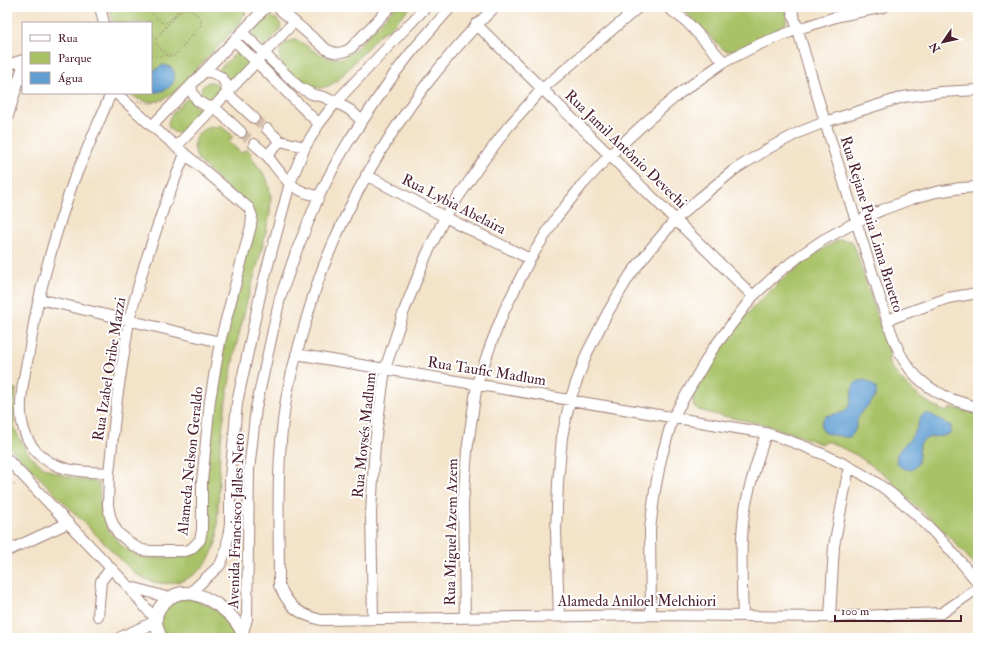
<svg xmlns="http://www.w3.org/2000/svg" width="985" height="645" font-family="'IM FELL Double Pica',serif">
	<rect width="100%" height="100%" fill="#fff"/>
	<filter id="ink" filterUnits="userSpaceOnUse"><feTurbulence type="fractalNoise" baseFrequency=".025" numOctaves="2"/><feDisplacementMap in="SourceGraphic" scale="8" xChannelSelector="R" yChannelSelector="G"/><feConvolveMatrix kernelMatrix="1 2 1 2 8 2 1 2 1" color-interpolation-filters="sRGB"/></filter>
	<filter id="wash" filterUnits="userSpaceOnUse"><feTurbulence type="fractalNoise" baseFrequency=".012" numOctaves="4" result="noise"/><feDisplacementMap in="SourceGraphic" scale="16" xChannelSelector="R" yChannelSelector="G"/><feGaussianBlur stdDeviation="0.9" result="paint"/><feColorMatrix in="noise" values="0 0 0 0 0 0 0 0 0 0 0 0 0 0 0 0 0 1.4 0 .05"/><feComposite in="paint" operator="in"/></filter>
	<g filter="url(#wash)">
		<rect width="100%" height="100%" fill="#f3e3c9"/>
		<path fill="#a9c267" stroke="#7a7049" d="M109,7H246C245,14 242,19 238,25L175,92C159,104 145,106 129,93H151V23H113Z
			M395,7H411L388,30L381,33L339,79C326,89 318,91 304,83L302,85C292,75 272,63 282,47C285,44 290,40 295,40C299,41 304,44 307,46C323,56 336,67 354,50Z
			M680,7H784C787,17 789,23 779,30L734,50L727,51L723,49Z
			M271,17C278,19 282,23 280,30L266,46H263L253,38C253,29 262,19 271,17Z
			M236,53H243L249,61V65L233,85L226,76L217,71Z
			M208,82C216,81 221,86 221,94L211,102L204,100L201,94L202,87Z
			M189,97L195,106L204,111L185,131C180,133 176,134 172,131C159,121 182,104 189,97Z
			M220,126L227,131L233,136L229,142L241,153L247,149L252,154L250,156L261,170L267,179L271,196L270,214L259,260L247,302L235,351L226,401L220,449L217,538C211,568 185,589 154,582C146,580 139,576 132,571L7,445V388L16,389C15,397 15,404 14,411C14,414 13,417 14,420C14,428 17,434 21,441C36,473 67,477 99,483L100,501L103,516L107,528L121,545L128,550L139,556L150,558L185,557L198,550L203,539L206,482L214,401L224,343L255,216L198,160C188,139 198,127 220,126Z
			M839,240H844L852,241L855,248C864,275 873,303 881,330C883,337 887,343 889,350C891,357 886,360 891,367C904,386 925,403 946,412C948,411 949,409 951,408C954,407 973,414 978,414V569L951,538L915,505L893,487L891,479L858,456L830,442H826L821,444L792,433L766,425L713,414L698,410L694,406L693,401V396C717,343 757,298 803,263C814,255 826,246 839,240Z
			M189,597L221,611L242,638H164L159,623L167,604Z"/>
		<path fill="#619fd3" stroke="#565f7f" d="M163,65L171,67C182,81 166,94 151,92V70H155Z
			M865,380C892,392 864,405 858,418C856,424 856,434 849,437C846,438 842,436 840,436C835,435 828,435 824,432C819,428 821,420 826,416L844,412C848,408 850,404 851,400C853,388 850,382 865,380Z
			M927,413L930,414L948,424L951,426V432C945,439 932,434 924,440C914,447 925,462 911,470C905,469 899,468 897,463C893,451 907,445 912,436C914,434 916,430 917,428C919,421 919,416 927,413Z"/>
	</g>
	<g filter="url(#ink)">
		<g fill="none" stroke-linecap="round" stroke-linejoin="round">
			<path stroke="#d1bca9" stroke-width="10" stroke-dasharray="10 5" stroke-linecap="butt" d="M254,118L267,129
				M241,132L254,144"/>
			<g stroke="#9e817a" stroke-width="12">
				<path id="minor" d="M100,7L104,23
					M277,7L326,49C335,54 340,54 350,49L390,7
					M495,7C469,31 447,58 425,86C385,139 352,196 327,258C317,281 310,306 303,331C296,355 289,380 285,406C276,465 279,525 279,585C289,607 298,614 321,620L651,615L830,617L942,613L978,588
					M667,7L687,22L724,62
					M791,7L825,122L887,320C897,351 907,375 937,392C942,394 946,397 951,399C960,402 969,405 978,407
					M476,24L753,296
					M242,32L299,87L312,94L324,97L343,106L350,110L362,121
					M234,40L319,124
					M7,65L23,60
					M205,71L213,73L221,77L226,84L227,93L254,118
					M191,85L193,94L198,101L206,106L214,107L241,132
					M116,93L152,126L249,208L252,216L251,226L220,342L210,400L202,482V530L200,540L191,549L185,551H150L142,550L134,546L118,533L113,524L110,516L108,505L109,473L117,398L129,320L144,266L164,207L185,154
					M7,119L23,66
					M152,126L266,7
					M267,129L280,141L305,147
					M254,144C259,148 264,152 268,157C284,177 291,192 319,196
					M176,147L294,22
					M267,156L280,141
					M366,175L445,217L530,259
					M39,299L220,342
					M887,320L948,298L978,293
					M296,354L766,433C814,448 864,469 903,503C931,527 955,554 978,583
					M7,459L128,586L150,613L156,618
					M109,473C84,472 54,472 36,451C10,423 24,380 30,347C33,331 35,314 39,299C48,259 60,220 73,182C77,172 82,162 86,152C94,132 103,113 111,93
					M7,551L68,523
					M128,586L169,598
					M189,594L220,565L226,551L230,523V479L237,403L261,291L290,183L305,147L319,124L335,103L400,34L426,7
					M651,615L650,529L655,490L661,459L673,417L712,350L753,296L779,272L801,255L823,240L856,222L882,210L911,199L936,192L961,188L978,187
					M98,616L101,581L111,568
					M559,616L556,531L558,483L562,437L570,400L587,353L608,312L630,275L652,247L676,219L701,197L734,170L771,147L800,132L825,122L903,97L941,92L978,90
					M743,616C742,585 740,554 743,523C746,493 757,463 766,433
					M465,617L463,504L467,451L477,384L491,344L504,311L530,259L556,218L583,184L610,155L647,121L680,93L724,62L760,44L798,29L839,16L884,7
					M830,617L834,546L849,467
					M373,619L371,513L375,443L385,369L404,311L426,256L445,217L480,165L508,127L542,89L639,7
					M243,632L247,619L249,470L256,408L280,298L296,252L319,196L337,161L350,139L395,73L413,50L451,7"/>
			</g>
			<g stroke="#9e817a" stroke-width="14">
				<path id="major" d="M121,638L156,622
					M161,638C154,623 153,611 167,600C172,596 178,593 184,593C207,593 239,616 244,638"/>
			</g>
			<path stroke="#9e817a" stroke-width="1.5" stroke-dasharray="1 3" stroke-linecap="butt" d="M150,7V12L162,22L167,23L182,7
				M188,7L201,19V25L174,56H168L156,44V38L182,9Z
				M245,15L247,7
				M151,56H168
				M138,101C147,104 153,104 162,102
				M7,489L17,483"/>
			<use href="#minor" stroke="#fff" stroke-width="10"/>
			<use href="#major" stroke="#fff" stroke-width="12"/>
		</g>
	</g>
	<g text-anchor="middle" stroke-width="4" stroke-linejoin="round" paint-order="stroke">
		<g font-size="15" fill="#4a1f2b" stroke="#fff">
			<text transform="translate(626 149) rotate(44)" y="5">Rua Jamil Antônio Devechi</text>
			<text transform="translate(454 204) rotate(27)" y="5">Rua Lybia Abelaira</text>
			<text transform="translate(872 224) rotate(73)" y="5">Rua Rejane Puia Lima Bruetto</text>
			<text transform="translate(109 369) rotate(-81)" y="5">Rua Izabel Oribe Mazzi</text>
			<text transform="translate(487 371) rotate(9)" y="5">Rua Taufic Madlum</text>
			<text transform="translate(364 435) rotate(-84)" y="5">Rua Moysés Madlum</text>
			<text transform="translate(190 461) rotate(-84)" y="5">Alameda Nelson Geraldo</text>
			<text transform="translate(236 521) rotate(-88)" y="5">Avenida Francisco Jalles Neto</text>
			<text transform="translate(451 532) rotate(-89)" y="5">Rua Miguel Azem Azem</text>
			<text x="637" y="606">Alameda Aniloel Melchiori</text>
		</g>
	</g>
	<rect width="985" height="645" fill="none" stroke="#fff" stroke-width="24"/>
	<rect x="22" y="22" width="130" height="72" fill="#ffffff" stroke="#b7a5aa"/>
	<rect x="30" y="35" width="20" height="6" fill="#ffffff" stroke="#b7a5aa"/>
	<text x="58" y="42" font-size="12" fill="#4a1f2b">Rua</text>
	<rect x="30" y="52" width="20" height="12" fill="#a9c267" stroke="#b7a5aa"/>
	<text x="58" y="62" font-size="12" fill="#4a1f2b">Parque</text>
	<rect x="30" y="72" width="20" height="12" fill="#619fd3" stroke="#b7a5aa"/>
	<text x="58" y="82" font-size="12" fill="#4a1f2b">Água</text>
	<g transform="translate(943 42) rotate(236)" stroke="#ffffff" stroke-width="3" paint-order="stroke">
	<path d="M0-3L7 15L0 10L-7 15Z" fill="#4a1f2b"/>
	<text y="-6" font-size="11" font-weight="bold" text-anchor="middle" fill="#4a1f2b">N</text>
	</g>
	<path d="M835 615v6h126v-6" fill="none" stroke="#4a1f2b" stroke-width="2"/>
	<text x="841" y="615" font-size="12" fill="#4a1f2b" stroke="#ffffff" stroke-width="3" paint-order="stroke">100 m</text>
</svg>
